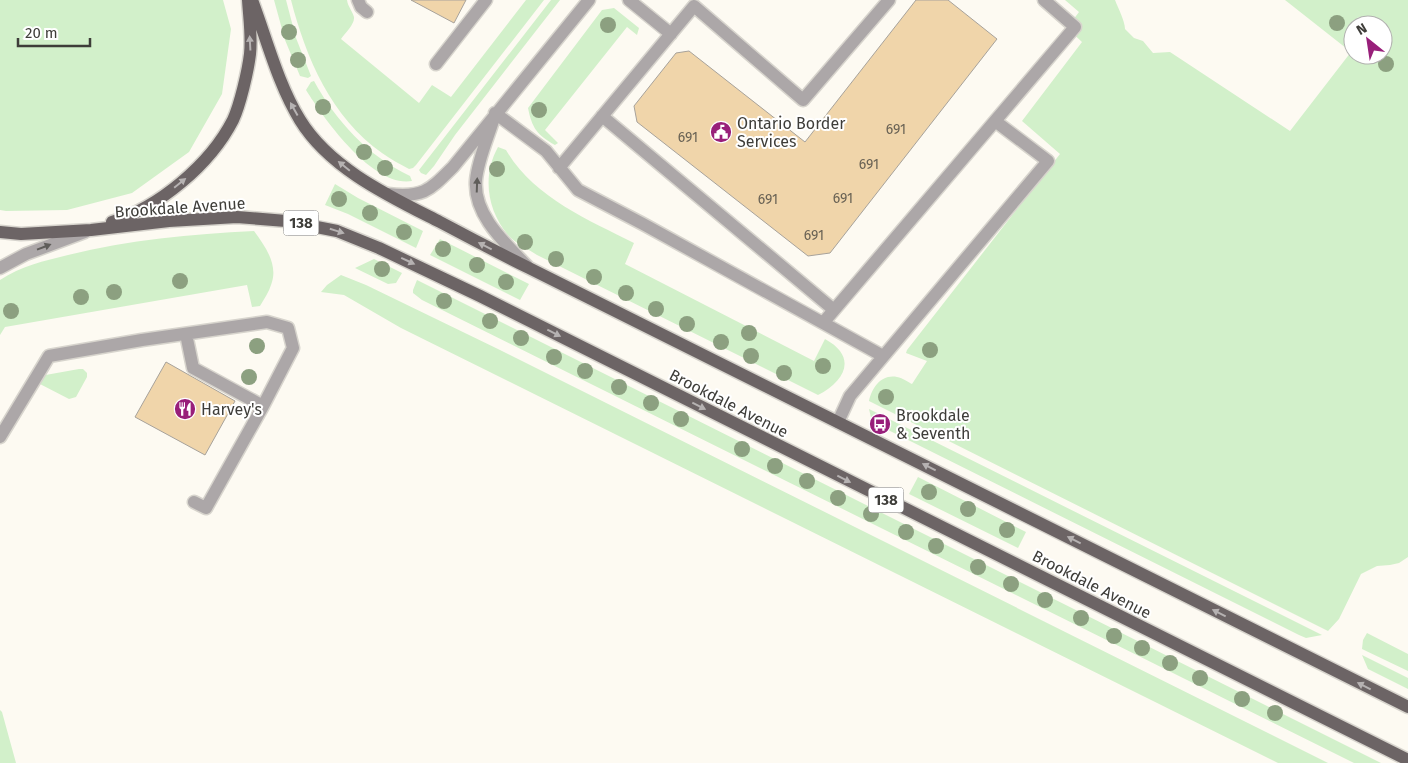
<svg xmlns="http://www.w3.org/2000/svg" width="1408" height="763" font-family="'Fira Sans',sans-serif">
	<rect width="100%" height="100%" fill="#fdfaf2"/>
	<path fill="#d2f0ca" fill-rule="evenodd" d="M0,0H223L231,29L222,94L189,152L132,193L67,210L6,211L0,210Z
		M274,0H286L296,38L311,76L308,78L300,76L285,40Z
		M291,0H347C348,7 352,10 354,17C355,24 345,33 341,39L419,103L432,85L451,97L526,0H544L416,165L413,168L409,169C400,164 390,159 382,153C331,117 306,58 291,0Z
		M551,0H560L455,135L434,166L426,175L421,173L419,170Z
		M1065,0H1115C1118,8 1125,21 1125,29L1134,38L1143,41L1153,53L1170,52L1290,131L1351,52L1285,0H1408V557L1399,563L1390,565L1377,566L1361,574L1339,619L1328,631L869,401C872,388 881,374 897,377C903,378 908,382 912,384L927,361L906,353L907,350L1060,154L1022,121L1082,42L1067,28L1079,12ZM1353,25H1383V55H1353Z
		M614,8L639,28L637,35L627,27L545,130L558,143L555,145C537,135 532,128 528,108L602,10Z
		M314,81C336,121 368,156 410,176L412,181C373,188 324,119 306,90L311,82Z
		M498,147L506,150C533,197 588,220 634,243L625,264L814,361L825,339C858,357 845,381 818,395L537,255C528,249 516,244 508,235C487,210 482,176 498,147Z
		M335,184L358,198L423,231L416,248L348,214L325,205Z
		M254,231C265,246 279,265 271,285C269,292 264,299 260,306L252,307L247,285L5,327L0,335V280C21,266 44,261 68,255C129,240 191,234 254,231Z
		M440,239L529,284L520,300L430,255Z
		M374,259L402,273L396,283L388,284L355,268Z
		M341,275L366,285L500,350L1328,763H1278L401,328L344,295L321,292L327,285Z
		M417,280L1381,763H1354L422,300L413,293V290Z
		M79,369H83L87,373V377L76,397L69,399L38,383L40,376Z
		M869,409L1322,635L1306,638L1299,635L872,422Z
		M918,477L1026,532L1018,548L909,494Z
		M1367,633L1408,654V671L1362,649L1363,640Z
		M1362,655L1408,678V689L1368,669Z
		M0,710L2,712L16,763H0Z"/>
	<path fill="#f0d5aa" stroke="#a7a29b" d="M411,0H466L454,23Z
		M916,0H948L997,39L830,253L808,256L637,122L634,106L676,53L689,51L805,142Z
		M166,362L235,401L205,455L135,417Z"/>
	<g fill="none" stroke-linecap="round" stroke-linejoin="round">
		<g stroke="#d7d4cd" stroke-width="15">
			<path id="minor" d="M358,0L361,7L367,12
				M629,0L671,34
				M436,64L486,0
				M495,113L546,151L578,190L643,224L883,356
				M602,116L834,310
				M493,121C487,140 478,160 476,180C473,215 505,243 527,266
				M995,121L1075,27L1044,0
				M559,168L694,6L803,100L889,0
				M388,194C423,198 429,191 453,167L589,0
				M0,268L26,254L85,232
				M823,323L995,121L1048,161L850,396L838,422
				M186,334L193,368L263,406L206,508L194,502
				M0,437L49,356L142,340L267,322L288,328L293,348L263,406"/>
		</g>
		<g stroke="#d7d4cd" stroke-width="15">
			<path id="major" d="M252,0C267,40 278,84 300,120C330,169 391,197 440,222C470,238 499,253 529,268L1408,707
				M112,222C159,207 210,165 233,120C240,105 248,71 250,54C252,37 249,17 248,0
				M0,232L21,234L91,230L169,221L237,217L286,221L337,231L379,248L480,296L1408,760"/>
		</g>
		<use href="#minor" stroke="#aca7a8" stroke-width="12"/>
		<use href="#major" stroke="#6c6465" stroke-width="12"/>
	</g>
	<g fill="#8ca080">
		<circle cx="1337" cy="23" r="8"/>
		<circle cx="608" cy="25" r="8"/>
		<circle cx="289" cy="32" r="8"/>
		<circle cx="298" cy="60" r="8"/>
		<circle cx="1386" cy="64" r="8"/>
		<circle cx="323" cy="107" r="8"/>
		<circle cx="539" cy="110" r="8"/>
		<circle cx="364" cy="152" r="8"/>
		<circle cx="385" cy="168" r="8"/>
		<circle cx="497" cy="169" r="8"/>
		<circle cx="339" cy="199" r="8"/>
		<circle cx="370" cy="213" r="8"/>
		<circle cx="404" cy="232" r="8"/>
		<circle cx="525" cy="242" r="8"/>
		<circle cx="443" cy="249" r="8"/>
		<circle cx="556" cy="259" r="8"/>
		<circle cx="477" cy="265" r="8"/>
		<circle cx="382" cy="269" r="8"/>
		<circle cx="594" cy="277" r="8"/>
		<circle cx="180" cy="281" r="8"/>
		<circle cx="506" cy="282" r="8"/>
		<circle cx="114" cy="292" r="8"/>
		<circle cx="626" cy="293" r="8"/>
		<circle cx="81" cy="297" r="8"/>
		<circle cx="444" cy="301" r="8"/>
		<circle cx="656" cy="309" r="8"/>
		<circle cx="11" cy="311" r="8"/>
		<circle cx="490" cy="321" r="8"/>
		<circle cx="687" cy="324" r="8"/>
		<circle cx="749" cy="333" r="8"/>
		<circle cx="521" cy="338" r="8"/>
		<circle cx="721" cy="342" r="8"/>
		<circle cx="257" cy="346" r="8"/>
		<circle cx="930" cy="350" r="8"/>
		<circle cx="751" cy="356" r="8"/>
		<circle cx="554" cy="357" r="8"/>
		<circle cx="823" cy="366" r="8"/>
		<circle cx="585" cy="371" r="8"/>
		<circle cx="784" cy="373" r="8"/>
		<circle cx="249" cy="377" r="8"/>
		<circle cx="619" cy="387" r="8"/>
		<circle cx="886" cy="397" r="8"/>
		<circle cx="651" cy="403" r="8"/>
		<circle cx="681" cy="419" r="8"/>
		<circle cx="742" cy="449" r="8"/>
		<circle cx="775" cy="466" r="8"/>
		<circle cx="807" cy="481" r="8"/>
		<circle cx="929" cy="492" r="8"/>
		<circle cx="838" cy="498" r="8"/>
		<circle cx="968" cy="509" r="8"/>
		<circle cx="871" cy="514" r="8"/>
		<circle cx="1007" cy="530" r="8"/>
		<circle cx="906" cy="532" r="8"/>
		<circle cx="936" cy="546" r="8"/>
		<circle cx="978" cy="567" r="8"/>
		<circle cx="1011" cy="584" r="8"/>
		<circle cx="1045" cy="600" r="8"/>
		<circle cx="1081" cy="618" r="8"/>
		<circle cx="1114" cy="636" r="8"/>
		<circle cx="1142" cy="648" r="8"/>
		<circle cx="1170" cy="663" r="8"/>
		<circle cx="1200" cy="678" r="8"/>
		<circle cx="1242" cy="699" r="8"/>
		<circle cx="1275" cy="713" r="8"/>
	</g>
	<defs><path id="oneway-solid" d="M-6-.8H1V-3.2L6.5 0L1 3.2V.8H-6Z" transform="scale(1.25)"/></defs>
	<g fill="#b6b2b2">
		<use href="#oneway-solid" transform="translate(250 43) rotate(-93)"/>
		<use href="#oneway-solid" transform="translate(294 109) rotate(-119)"/>
		<use href="#oneway-solid" transform="translate(344 166) rotate(-141)"/>
		<use href="#oneway-solid" transform="translate(180 183) rotate(-39)"/>
		<use href="#oneway-solid" transform="translate(337 231) rotate(17)"/>
		<use href="#oneway-solid" transform="translate(485 246) rotate(-153)"/>
		<use href="#oneway-solid" transform="translate(408 261) rotate(25)"/>
		<use href="#oneway-solid" transform="translate(554 333) rotate(27)"/>
		<use href="#oneway-solid" transform="translate(699 406) rotate(27)"/>
		<use href="#oneway-solid" transform="translate(929 467) rotate(-153)"/>
		<use href="#oneway-solid" transform="translate(844 479) rotate(27)"/>
		<use href="#oneway-solid" transform="translate(1074 540) rotate(-153)"/>
		<use href="#oneway-solid" transform="translate(1219 613) rotate(-153)"/>
		<use href="#oneway-solid" transform="translate(1364 686) rotate(-153)"/>
	</g>
	<g fill="#5f5d5a">
		<use href="#oneway-solid" transform="translate(477 185) rotate(-88)"/>
		<use href="#oneway-solid" transform="translate(44 247) rotate(-21)"/>
	</g>
	<defs>
		<g id="civic-disc" transform="scale(1.125)"><circle r="9.5" fill="#981f7a" stroke="#fff"/><path d="M-.6-6.5H3V-4.5H.6V-3L4-1V1h2V6H-6V1h2V-1L-.6-3ZM-1.2 2.5V6h2.4V2.5Z" fill="#fff"/></g>
		<g id="restaurant-disc" transform="scale(1.125)"><circle r="9.5" fill="#981f7a" stroke="#fff"/><path d="M-5-6h1v4h1v-4h1v4h1v-4h1v5L-1.5 .5V6h-2V.5L-5-1ZM5-6V6H3V1.5H1.5Q1.5-4 5-6Z" fill="#fff"/></g>
		<g id="bus-disc" transform="scale(1.125)"><circle r="9.5" fill="#981f7a" stroke="#fff"/><path d="M-5-6H5V4H4V6H2V4H-2V6H-4V4H-5ZM-3.5-4V0h7V-4ZM-3.5 1.2v1.5H-2V1.2ZM2 1.2v1.5H3.5V1.2Z" fill="#fff"/></g>
	</defs>
	<g fill-rule="evenodd">
		<use href="#civic-disc" x="721" y="132"/>
		<use href="#restaurant-disc" x="185" y="409"/>
		<use href="#bus-disc" x="880" y="424"/>
	</g>
	<g text-anchor="middle" stroke-width="4" stroke-linejoin="round" paint-order="stroke">
		<g font-size="14" fill="#6a6355">
			<text x="896" y="134">691</text>
			<text x="688" y="142">691</text>
			<text x="869" y="169">691</text>
			<text x="843" y="203">691</text>
			<text x="768" y="204">691</text>
			<text x="814" y="240">691</text>
		</g>
		<g fill="#fff" stroke="#787774" stroke-width="1">
			<rect x="283.5" y="210.5" width="35" height="25" rx="4"/>
			<rect x="868.5" y="487.5" width="35" height="25" rx="4"/>
		</g>
		<g font-size="15" font-weight="bold" fill="#3e3d39">
			<text x="301" y="228">138</text>
			<text x="886" y="505">138</text>
		</g>
		<g font-size="16" fill="#3e3d39" stroke="#fff" text-anchor="start">
			<text x="737" y="129">Ontario Border<tspan x="737" dy="18">Services</tspan></text>
			<text x="201" y="415">Harvey's</text>
			<text x="896" y="421">Brookdale<tspan x="896" dy="18">&amp; Seventh</tspan></text>
		</g>
		<g font-size="16" fill="#3e3d39" stroke="#fff">
			<text transform="translate(180 207) rotate(-4)" y="6">Brookdale Avenue</text>
			<text transform="translate(729 403) rotate(27)" y="6">Brookdale Avenue</text>
			<text transform="translate(1092 584) rotate(27)" y="6">Brookdale Avenue</text>
		</g>
	</g>
	<g transform="translate(1368 40) rotate(330)"><circle r="24" fill="#ffffff" stroke="#b2b1b0"/>
	<path d="M0-4L9 19L0 12L-9 19Z" fill="#981f7a"/>
	<text y="-8" font-size="14" font-weight="bold" text-anchor="middle" fill="#3e3d39">N</text>
	</g>
	<path d="M18 38v8h72v-8" fill="none" stroke="#3e3d39" stroke-width="2.5"/>
	<text x="25" y="38" font-size="15" fill="#3e3d39" stroke="#ffffff" stroke-width="4" paint-order="stroke">20 m</text>
</svg>
